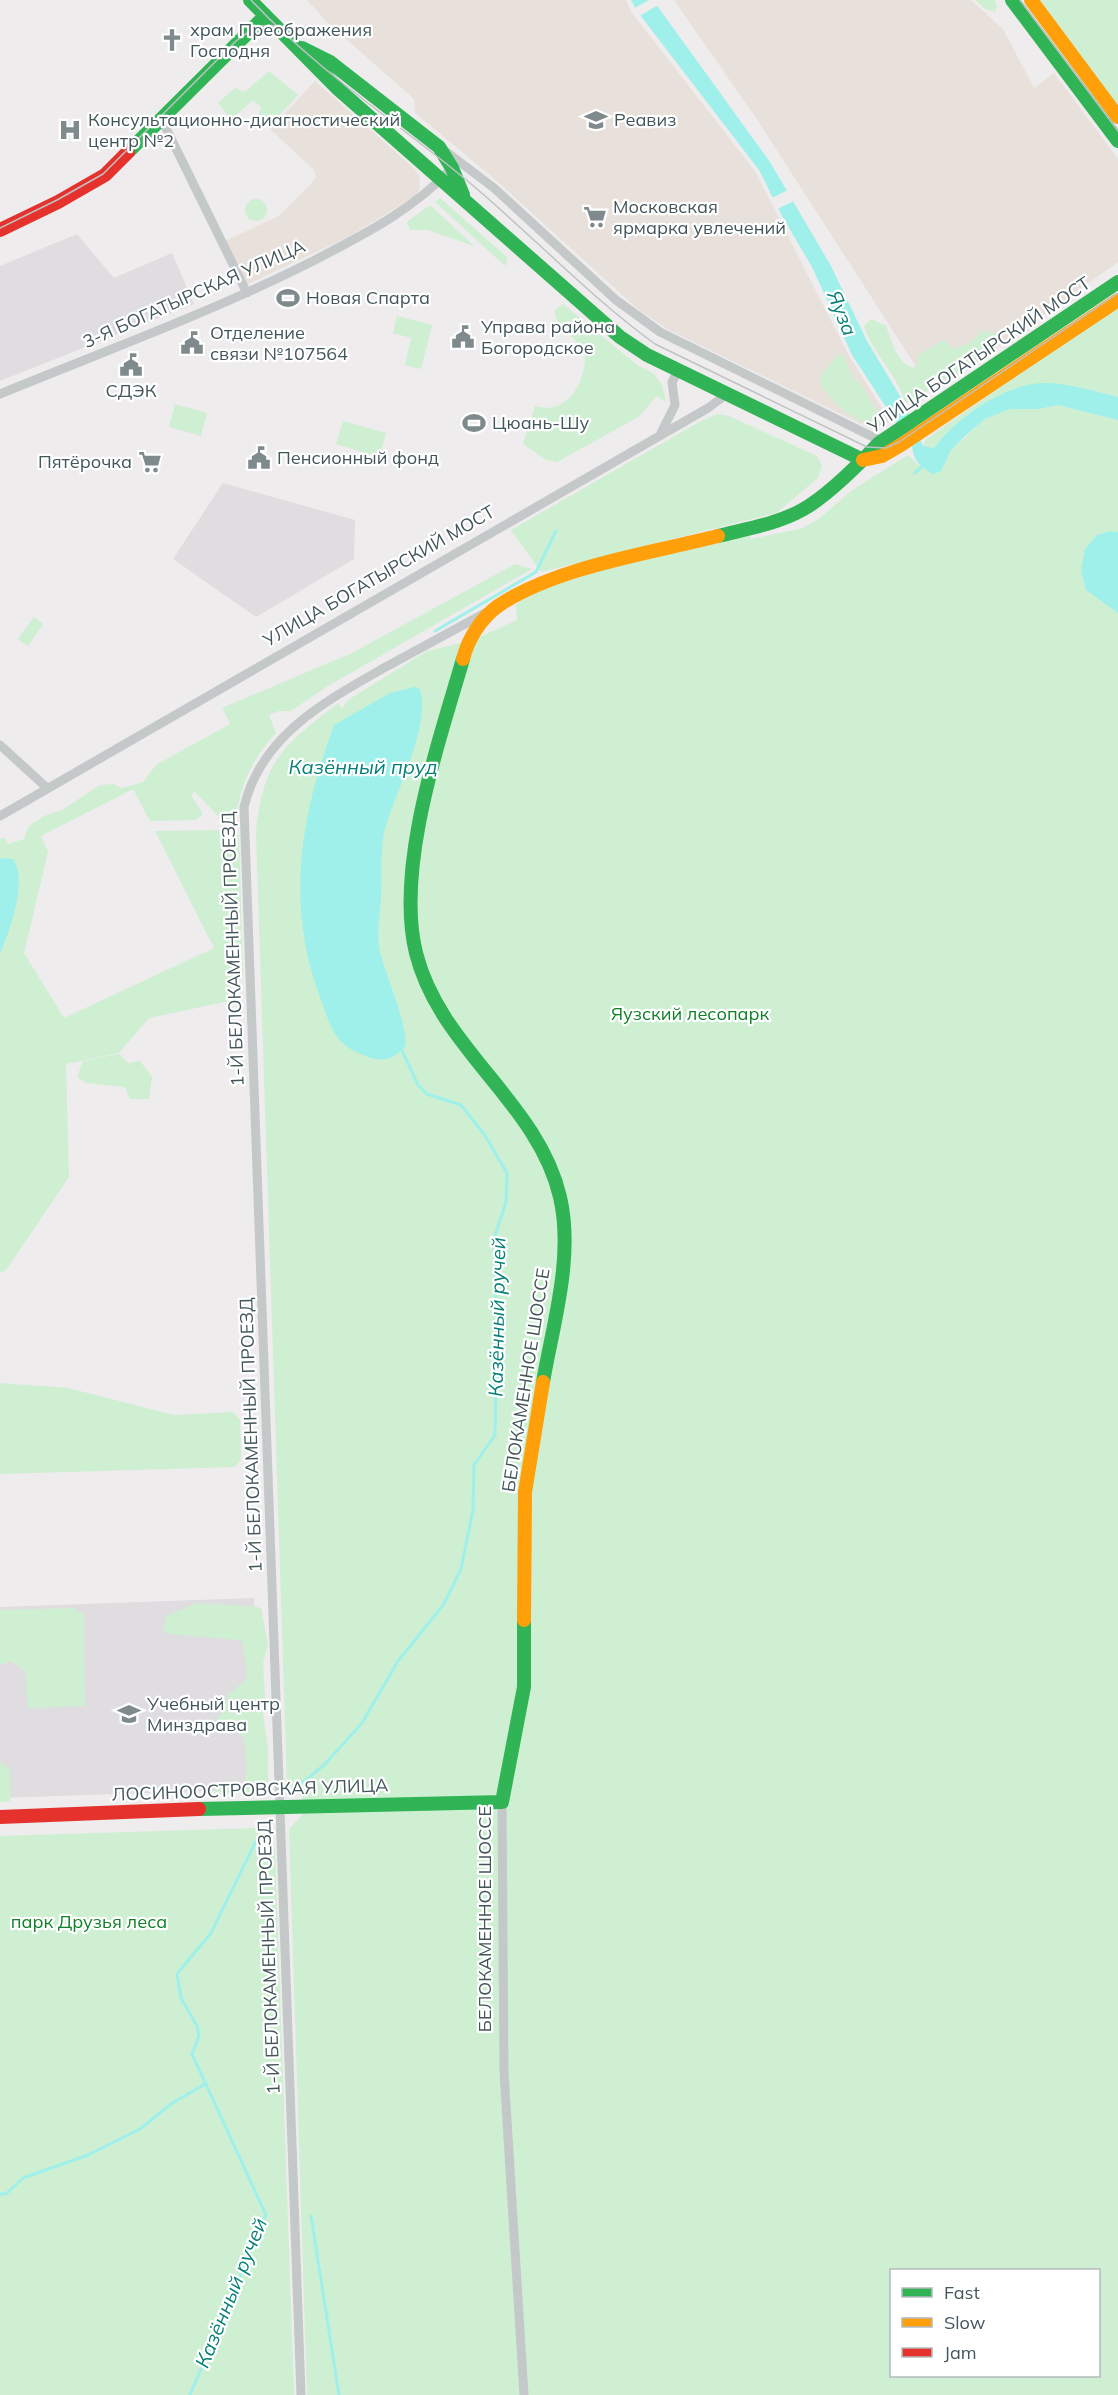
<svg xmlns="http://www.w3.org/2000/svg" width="1118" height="2395" font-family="Mulish,sans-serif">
	<rect width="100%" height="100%" fill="#eeeced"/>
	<path fill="#e8e1db" d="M307,0H626L632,13L755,171L848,354L890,421L881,427L871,429L669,330L639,310L490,175L415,113L414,99L329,24Z
		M674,0H971L1003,29L1034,88L1054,73L1118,159V262L933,393L758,121Z
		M315,81L416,170L420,179L419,190L416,196L348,237L248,284L225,241L279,216L311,184L316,176L314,170L270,129Z"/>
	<path fill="#dfdddf" d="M77,234L114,278L172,253L194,304L0,381V266Z
		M223,483L355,520L354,559L256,617L173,559Z
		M254,1598L261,1789L0,1798V1607Z"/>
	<path fill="#ceefd2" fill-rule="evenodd" d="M975,0H995L997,5L995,12L985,9Z
		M1039,0H1118V109Z
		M269,71L298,95L278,117L273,114L265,121L259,115L261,107L253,100L231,120L218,103L236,87L242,92L246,91Z
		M440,198L508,258L505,266L435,202Z
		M245 210a11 11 0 1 1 22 0a11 11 0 1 1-22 0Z
		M430,205L474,246L427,230H410L407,222Z
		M563,304L636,364L654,374L662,385L666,402L656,396L640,416L557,462L546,460L523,444L535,406C540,407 549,409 554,407C577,400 586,373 585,352L557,320L554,311Z
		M1118,305V397C1094,391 1066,382 1041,384C1002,386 956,418 934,448L923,446L926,439Z
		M397,316L432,325L421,369L405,365L411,338L393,333Z
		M871,319L886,326C892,341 896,362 913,368L918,364V355L944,340L953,349L970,343L982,331L996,333L998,337L996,346C979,353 968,367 953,375C947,378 941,380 936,383C925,390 920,405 905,402C897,374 873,354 864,326Z
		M838,354L844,356L852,377L860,383L883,421L880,424C853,424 833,404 819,382L824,371Z
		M175,404L207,413L201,436L169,427Z
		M1058,405L1118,420V2395H307L289,1829L303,1814V1797L287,1784L256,832C263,760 283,746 338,703L342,709L348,700L427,651L473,640L517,620L516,605L538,589L594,572L750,534L751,539L803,528L820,518L851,491L908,455L921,467L941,471L951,450L985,419L1010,409H1039ZM892,2270H1098V2376H892Z
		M717,414L729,416L817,456L822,466L818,478L776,513L541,572L511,530L699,422Z
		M343,421L386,433L379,457L336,444Z
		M515,564L532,569L326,687L291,711H279L269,715L276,733C262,747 250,767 243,786C239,798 239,808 233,819L220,818L195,792L191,795L203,814L196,820L150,821L133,789L41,836L48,852L24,953L64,1018L214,948L155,831L226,830L228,833L236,831L239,837L243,977L231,985L229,1001L149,1018L119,1053L66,1064L69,1177L6,1270L0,1273V954L6,940L13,859L0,858V839L5,838L8,844L24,839L29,826L44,816L62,810L100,785L113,784L122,788L143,782L156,765L230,724L222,708L352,653Z
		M34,617L43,624L28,646L18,639Z
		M119,1054L128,1063L140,1061L152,1077L149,1099H130L125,1087L86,1083L77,1077L83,1061Z
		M0,1383L68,1388L174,1415L233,1412L240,1420L241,1459L235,1467L0,1474Z
		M197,1603L256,1607L261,1608L268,1645L263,1663L265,1699L263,1714L268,1748V1783L262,1792L213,1794L220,1787L244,1785L247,1770L244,1737L240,1734L220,1729L215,1721L224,1709L228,1694C259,1673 243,1674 243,1643L239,1640L168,1634L164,1631L166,1616Z
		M73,1608L84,1615L85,1706L28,1708L25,1671L11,1661L0,1665V1610Z
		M0,1762L10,1769V1801L0,1802Z
		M257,1828L270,1837L275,1850L294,2395H0V1836Z"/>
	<path fill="#9ff0eb" d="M631,0H653L770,162L831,266L867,341L906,406L923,446L934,448C956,418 1002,386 1041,383C1066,382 1094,391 1118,397V420L1058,405L1039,409H1010L985,419L965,436L951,450L941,471L933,474C921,467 914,462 912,447L852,355L812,267L782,216L759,170L637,11Z
		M1110,531L1118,532V613L1086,590L1081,571L1085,549L1097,535Z
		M414,687L419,688C434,722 392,798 384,833C380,854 382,876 381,897C380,916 376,934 380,952C388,983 404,1013 406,1045C393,1061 382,1063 363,1055C334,1044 331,1027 321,1000C285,905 300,818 334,725L390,693Z
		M0,858L13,859C28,880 10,931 0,954Z"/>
	<path fill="#eeeced" d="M649,0H657L660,4L638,17L633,9Z
		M790,189L796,200L775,210L770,199Z"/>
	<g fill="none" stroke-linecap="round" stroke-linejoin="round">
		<path stroke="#9ff0eb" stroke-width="3" d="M915,473L921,467
			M435,631L536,572L556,531
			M294,1790L325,1764L362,1723L398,1661L444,1604L461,1569L473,1510L474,1465L495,1435L497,1344L494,1239L506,1202L507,1173L484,1134L461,1105L427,1094L418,1085L400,1046
			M0,2194H6L23,2178L88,2155L140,2129L171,2104L205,2084
			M311,2216L339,2395
			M190,2395L266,2215L192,2054L199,2036L197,2026L181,1998L177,1974L211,1933L257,1839"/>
		<path stroke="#c4c8c9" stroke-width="9" d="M161,118L247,293
			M444,150L494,188L616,300L660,332L883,442
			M0,394C105,351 212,312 313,261C363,235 413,210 452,168
			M661,433L675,405L672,382L678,371
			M0,745L46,787
			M0,816L708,408L727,394
			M502,1802L504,2072L524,2395
			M301,2395L244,807C261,736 324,702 382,669C417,650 452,631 487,612"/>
		<path stroke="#30b455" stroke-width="14" d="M250,0L338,89L620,337L647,355L863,460
			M1012,0L1118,141
			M302,48L330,62L439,147L452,168L463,195
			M128,152L264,17
			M718,536C746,529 777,524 802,510C826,497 860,463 879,443L1118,282
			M463,659C439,742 395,868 416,953C440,1049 538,1102 560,1197C574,1257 553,1324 543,1382
			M199,1809L502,1802L524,1687V1620"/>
		<path stroke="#ff9f0a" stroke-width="14" d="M1031,0L1118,117
			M863,460L882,456L901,445L1118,300
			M463,659C468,639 481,618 498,606C555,567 651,553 718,536
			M524,1620L525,1492L543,1382"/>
		<path stroke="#e5322d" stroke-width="14" d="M0,230L58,202L105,175L128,152
			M0,1817L199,1809"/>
		<path stroke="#bfc2c4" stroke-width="1.5" d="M251,0C316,70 397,122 470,183C533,236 588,295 655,344L867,447L886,448L899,442L1118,293
			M1020,0L1118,131
			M0,228L57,200L103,174L236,41C249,31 261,21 279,27"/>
	</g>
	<defs>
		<g id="church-bare" transform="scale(1.8)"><path d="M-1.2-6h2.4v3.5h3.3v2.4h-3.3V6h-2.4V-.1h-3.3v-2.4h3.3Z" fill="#7f8a8d" stroke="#fff" stroke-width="2.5" paint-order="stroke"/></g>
		<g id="university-bare" transform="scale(1.8)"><path d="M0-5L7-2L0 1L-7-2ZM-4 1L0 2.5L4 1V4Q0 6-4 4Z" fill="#7f8a8d" stroke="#fff" stroke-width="2.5" paint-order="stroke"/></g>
		<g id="hospital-bare" transform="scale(1.8)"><path d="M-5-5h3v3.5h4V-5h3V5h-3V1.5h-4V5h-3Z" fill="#7f8a8d" stroke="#fff" stroke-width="2.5" paint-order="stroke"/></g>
		<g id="supermarket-bare" transform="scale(1.8)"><path d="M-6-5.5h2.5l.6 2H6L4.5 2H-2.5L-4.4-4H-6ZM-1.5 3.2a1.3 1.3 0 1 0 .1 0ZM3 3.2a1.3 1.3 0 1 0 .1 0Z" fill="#7f8a8d" stroke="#fff" stroke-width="2.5" paint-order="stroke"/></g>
		<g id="stadium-bare" transform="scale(1.8)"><path d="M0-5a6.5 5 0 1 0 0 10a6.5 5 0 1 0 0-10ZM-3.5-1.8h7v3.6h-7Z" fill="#7f8a8d" stroke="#fff" stroke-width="2.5" paint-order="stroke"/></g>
		<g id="civic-bare" transform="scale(1.8)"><path d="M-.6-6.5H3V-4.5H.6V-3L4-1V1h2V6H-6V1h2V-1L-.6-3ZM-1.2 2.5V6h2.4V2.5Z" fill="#7f8a8d" stroke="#fff" stroke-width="2.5" paint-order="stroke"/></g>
	</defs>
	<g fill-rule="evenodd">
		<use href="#church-bare" x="172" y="40"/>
		<use href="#university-bare" x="596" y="120"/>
		<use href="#hospital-bare" x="70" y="130"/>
		<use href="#supermarket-bare" x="595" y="217"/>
		<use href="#stadium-bare" x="288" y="298"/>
		<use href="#civic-bare" x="463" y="337"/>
		<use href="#civic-bare" x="192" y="343"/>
		<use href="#civic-bare" x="131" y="365"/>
		<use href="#stadium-bare" x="474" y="423"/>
		<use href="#civic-bare" x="259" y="458"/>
		<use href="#supermarket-bare" x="150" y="462"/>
		<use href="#university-bare" x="129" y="1714"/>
	</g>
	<g text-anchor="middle" stroke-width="4.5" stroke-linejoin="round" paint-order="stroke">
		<g font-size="18" fill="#43565a" stroke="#fff" text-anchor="start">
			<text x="190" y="36">храм Преображения<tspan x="190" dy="21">Господня</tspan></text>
			<text x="88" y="126">Консультационно-диагностический<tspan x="88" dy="21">центр №2</tspan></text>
			<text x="614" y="126">Реавиз</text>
			<text x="613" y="213">Московская<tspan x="613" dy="21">ярмарка увлечений</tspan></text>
			<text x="306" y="304">Новая Спарта</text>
			<text x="481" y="333">Управа района<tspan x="481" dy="21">Богородское</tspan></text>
			<text x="210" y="339">Отделение<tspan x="210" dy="21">связи №107564</tspan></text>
			<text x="131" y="397" text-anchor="middle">СДЭК</text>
			<text x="492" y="429">Цюань-Шу</text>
			<text x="277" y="464">Пенсионный фонд</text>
			<text x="132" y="468" text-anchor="end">Пятёрочка</text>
			<text x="147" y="1710">Учебный центр<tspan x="147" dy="21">Минздрава</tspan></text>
		</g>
		<g font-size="18" fill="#43565a" stroke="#fff">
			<text transform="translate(194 294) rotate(-24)" y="6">3-Я БОГАТЫРСКАЯ УЛИЦА</text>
			<text transform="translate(979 355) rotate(-34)" y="6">УЛИЦА БОГАТЫРСКИЙ МОСТ</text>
			<text transform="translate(379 576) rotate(-30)" y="6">УЛИЦА БОГАТЫРСКИЙ МОСТ</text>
			<text transform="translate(233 949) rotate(-92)" y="6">1-Й БЕЛОКАМЕННЫЙ ПРОЕЗД</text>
			<text transform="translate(526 1380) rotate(-81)" y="6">БЕЛОКАМЕННОЕ ШОССЕ</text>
			<text transform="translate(251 1435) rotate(-92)" y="6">1-Й БЕЛОКАМЕННЫЙ ПРОЕЗД</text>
			<text transform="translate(250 1790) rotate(-2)" y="6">ЛОСИНООСТРОВСКАЯ УЛИЦА</text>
			<text transform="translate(485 1919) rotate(-90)" y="6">БЕЛОКАМЕННОЕ ШОССЕ</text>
			<text transform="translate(269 1957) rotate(-92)" y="6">1-Й БЕЛОКАМЕННЫЙ ПРОЕЗД</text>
		</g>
		<g font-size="18" fill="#0f8028" stroke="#fff">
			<text x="690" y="1020">Яузский лесопарк</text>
			<text x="89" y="1928">парк Друзья леса</text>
		</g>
		<g font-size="20" font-style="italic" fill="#068077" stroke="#fff">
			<text transform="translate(842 313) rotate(68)" y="7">Яуза</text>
			<text x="363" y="774">Казённый пруд</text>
			<text transform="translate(497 1317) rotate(-89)" y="7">Казённый ручей</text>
			<text transform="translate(231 2293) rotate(-68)" y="7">Казённый ручей</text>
		</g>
	</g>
	<rect x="890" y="2269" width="210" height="108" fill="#ffffff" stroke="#b4bbbd" stroke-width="1.5"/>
	<rect x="902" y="2288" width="30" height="9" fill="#30b455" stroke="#b4bbbd" stroke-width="1.5"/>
	<text x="944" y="2299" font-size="18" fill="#43565a">Fast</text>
	<rect x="902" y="2318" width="30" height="9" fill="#ff9f0a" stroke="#b4bbbd" stroke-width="1.5"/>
	<text x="944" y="2329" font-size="18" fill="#43565a">Slow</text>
	<rect x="902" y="2348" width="30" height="9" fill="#e5322d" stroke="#b4bbbd" stroke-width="1.5"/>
	<text x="944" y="2359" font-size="18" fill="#43565a">Jam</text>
</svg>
